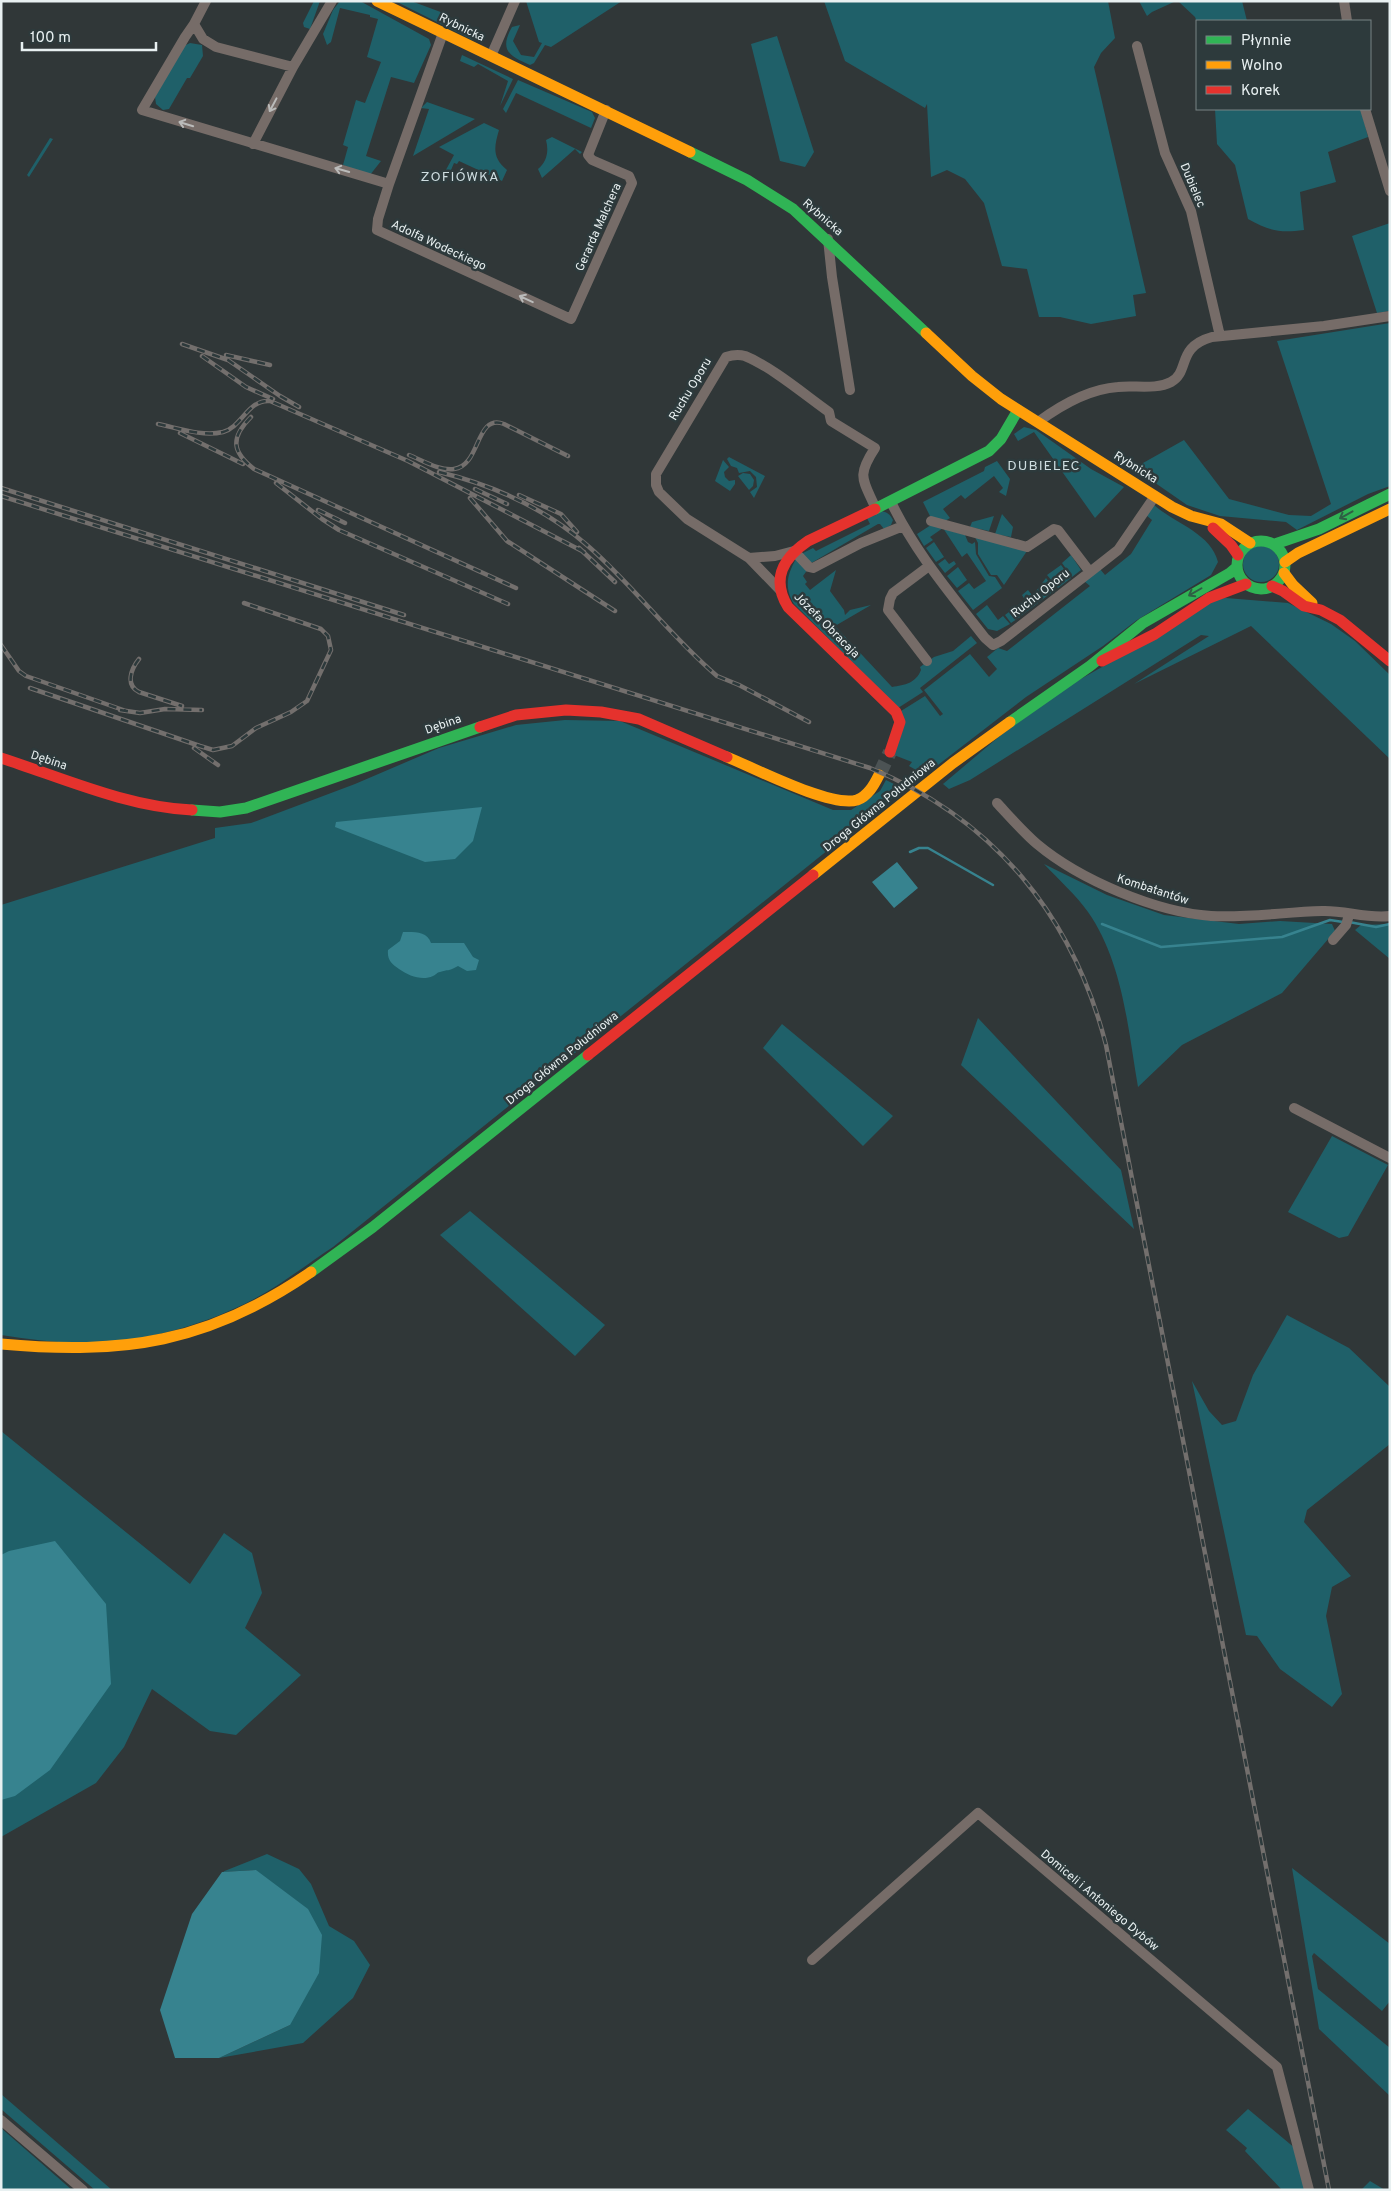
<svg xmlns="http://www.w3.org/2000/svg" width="1391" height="2191" font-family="Overpass,sans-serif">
	<rect width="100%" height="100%" fill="#303738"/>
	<path fill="#1f6069" d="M314,1H320L310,29L304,27L303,23Z
		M340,1H360L429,39L431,45L414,83L391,77L366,156L381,161L370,175L343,165L348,147L343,145L356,100L365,103L381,62L367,57L378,19L370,17V15L340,8L331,42L327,45L323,34L333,10Z
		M395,1H411L446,14L444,21L465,30L473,40Z
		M526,1H622L551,47L545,45L534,63L530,65C509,56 499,50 512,27L520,25L513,41L521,55L534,57L542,43L539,42Z
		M824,1H1108L1115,38L1101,53L1094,67L1146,293L1133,295L1136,316L1091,324L1060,317H1039L1027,269L1002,266L984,203L965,179L947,170L931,177L927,104L925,108L845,61Z
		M1139,1H1176L1152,12L1147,16Z
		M1178,1H1242L1247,21L1197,22L1195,17Z
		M777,36L814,152L805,167L780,161L751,44Z
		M190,43L202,45L203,56L190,78H187L169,109L163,110L156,104L155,97L184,46Z
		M462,55L513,79L500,106L508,81L478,64L474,67L460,61Z
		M518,80L592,112L595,118L591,128L516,93L506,113L503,109Z
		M427,102L475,119L413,156L429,109L421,108Z
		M1215,109H1361L1368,137L1328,152L1336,182L1300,192L1304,230C1280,233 1269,231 1248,219L1235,165L1217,144Z
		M484,123L499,130C494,147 492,158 507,170L502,181L459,161L457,164L454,163L446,182L441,179L454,155L439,147Z
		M552,137L582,152L580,154L575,149L542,178L538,169C547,162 549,151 546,140Z
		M50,138L53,139L29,177L27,175Z
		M1390,223V311L1377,313L1352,236Z
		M1390,323V486L1368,494L1297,530L1286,522L1220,516L1187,505L1138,471L1143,463L1184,440L1229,499L1289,515L1311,516L1331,504L1277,341Z
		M1024,427L1036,430L1091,469L1124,487L1095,518L1034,432L1018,441L1014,434Z
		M729,457L765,476L754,498L750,492L757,487L756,477L750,471L739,473L737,468L731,466L727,459Z
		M723,460L729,467L724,472L725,477L729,481L735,480V484L730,491L715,481Z
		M997,461L1010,479L1006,496L999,492L1003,488L994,476L965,499L961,495L943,509L950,518L945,521L931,518L923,502L984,471L985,467Z
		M743,473L750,474L754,480L753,486L749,490L738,476Z
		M1154,505C1174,523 1211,533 1218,562L1211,575L1137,620L1103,646L1026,697L925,775L909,766L912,762L894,755L901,711L925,696L940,716L943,714L924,690L970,654L989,677L997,669L987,657L998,648L1007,651L1090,586L1084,581L1100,569L1105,575L1131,554L1152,520L1146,515Z
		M881,511C887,512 890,514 893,520L891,525L884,529L880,524H878L813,562L810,563L801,554L813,548L816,551L870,524L867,518Z
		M1002,514L1013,527L1011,537L995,534Z
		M994,516L989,531L970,527L972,522Z
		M931,525L965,535L968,542L972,544L975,542L976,554L989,576L995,577L1002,588L973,610L958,591L969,583L974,589L986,581L967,553L962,557L943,528L930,537L933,540L924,546L917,534Z
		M975,537L1027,551L1004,585L997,575H991L978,554V543Z
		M934,542L944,557L936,562L926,548Z
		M1243 564a18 18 0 1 1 36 0a18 18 0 1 1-36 0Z
		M1071,555L1081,570L1072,577L1062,563Z
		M796,559L808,569L803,576L807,582L805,584L810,590L836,570L830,591L844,610L845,615L850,610L871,605L835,626L892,687C905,685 916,683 921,670L920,667L934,657L953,651L971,636L977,643L920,688L923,692L898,708L794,604C784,587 787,575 796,559Z
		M945,559L949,564L954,561L956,564L945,573L938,564Z
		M1061,565L1071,578L1058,588L1047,575Z
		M958,567L967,580L957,588L947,576Z
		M1046,578L1055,590L1039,602L1034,594Z
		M1028,590L1038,603L1021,616L1015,607L1025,600L1022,595Z
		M1226,598L1288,603L1331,624L1355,641L1390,675V759L1251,626L1134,684L1209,636L1201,635L970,780L949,789L943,784L1001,735L1070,685L1118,658L1213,599Z
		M987,605L998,620L1003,616L1010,624L997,631L988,629L976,614Z
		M1014,608L1020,617L1011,623L1005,615Z
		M565,720L620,721L833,810H851L880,791L886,780L904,789L333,1247C307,1264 281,1285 254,1299C209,1323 154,1339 104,1342C70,1345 35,1340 1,1335V905L215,838V828L251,823L355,784L439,748L516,725Z
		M1044,864L1107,895L1164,915L1239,924L1280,921L1332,924L1335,931L1282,993L1182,1045L1138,1087C1128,1029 1123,962 1088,912C1076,895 1059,880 1044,864Z
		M1390,924V959L1355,930L1361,925Z
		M978,1018L1121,1170L1134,1229L961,1065Z
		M782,1024L893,1116L863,1146L763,1048Z
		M1332,1136L1388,1165L1348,1236L1339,1238L1288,1212Z
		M470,1211L605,1325L575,1356L440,1235Z
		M1287,1315L1349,1348L1390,1387V1444L1307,1510L1304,1522L1351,1576L1332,1587L1326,1616L1342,1694L1332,1707L1280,1669L1257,1636L1246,1635L1192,1381L1209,1411L1222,1425L1236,1421L1253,1375Z
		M1,1431L190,1584L224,1533L252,1553L262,1593L245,1628L301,1675L236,1735L210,1731L152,1689L124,1747L96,1783L1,1837Z
		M267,1854L299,1869L311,1884L329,1926L354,1941L370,1965L353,1998L303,2043L219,2058L290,2025L256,1870L222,1872Z
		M1292,1868L1390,1944V2001L1382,2011L1314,1953L1312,1956L1318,1989L1390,2048V2096L1319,2029Z
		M1,2094L112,2190H95L1,2109Z
		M1248,2109L1296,2149L1306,2190H1282L1245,2151L1247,2148L1226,2130Z
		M1,2128L72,2190H1Z
		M1370,2181L1385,2190H1361Z"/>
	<path fill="#37838f" d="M482,807L473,841L455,859L425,862L335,827L336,822Z
		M897,862L918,888L894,908L872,882Z
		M403,932C415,932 427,931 431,943H464L473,957L479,960L476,970L467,971L458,966C448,972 448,969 440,972C437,972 436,975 433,976C422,981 409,976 399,969C392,964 387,960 388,950L400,941Z
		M55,1541L106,1604L111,1684L50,1770L15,1796L1,1800V1555L9,1551Z
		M256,1870L308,1909L322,1935L319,1973L290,2025L219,2058H175L160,2010L192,1914L222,1872Z"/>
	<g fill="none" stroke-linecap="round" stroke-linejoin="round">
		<path stroke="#37838f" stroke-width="2.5" d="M910,852L919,848H928L993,885
			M1349,922L1376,927L1390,924
			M1102,924L1161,947L1282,937L1330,920L1343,922"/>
		<path stroke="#4c5354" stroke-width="14" stroke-dasharray="14 7" stroke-linecap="butt" d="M879,775L890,752"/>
		<path stroke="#766c68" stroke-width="10" d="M206,1L194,24L203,39L216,47L293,67L332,1
			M1344,1L1347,21
			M194,24L185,37L142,110L389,184
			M443,33L389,184L378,219L377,230L571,319L632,183L629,176L592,160L588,155L606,110
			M1137,46L1165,153L1191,211L1220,336
			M491,56L515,1
			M1365,109L1390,191
			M253,144L293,67
			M828,239L832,277L850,390
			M1038,422C1061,405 1089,389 1118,387C1134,385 1156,390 1171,382C1190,372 1176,347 1212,337L1324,326L1390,316
			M891,502C915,552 951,594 985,638L993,645L1001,641L1090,572L1058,530L1054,529L1027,547L931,521
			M749,558L775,556L794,551L809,567L813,568L861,543L903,526
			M1090,572L1118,550L1155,496
			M780,590L749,558L687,519L659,492L656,485V474L726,357C732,355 738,354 745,356C772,367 805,395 829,412L831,421L875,448C856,477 863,479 876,509
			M927,661L888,610L890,599L893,593L929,566
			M997,803C1010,817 1023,832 1037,844C1080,880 1156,912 1211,916C1248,918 1285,912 1322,911C1345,910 1366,919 1390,916
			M1333,940L1346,925L1349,915
			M1294,1108L1390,1158
			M812,1960L978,1813L1277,2067L1309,2190
			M1,2120L83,2190"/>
		<path stroke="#30b455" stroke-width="11" d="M690,152L747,180L793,209L926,333
			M875,509L989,451L1001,439L1018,410
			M1237 565a24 24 0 1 1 48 0a24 24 0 1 1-48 0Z
			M1275,544L1319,529L1390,494
			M1010,722L1090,666L1143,623L1230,573L1237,567
			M192,810L220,812L246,808L480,727
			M311,1272L373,1227L588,1055"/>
		<path stroke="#ff9f0a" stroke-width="11" d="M377,1L690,152
			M926,333L972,376L1001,399L1172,507L1191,516L1221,524L1250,543
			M1285,562L1298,553L1390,509
			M1284,573L1293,585L1312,603
			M727,757C754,768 831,808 857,800C868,796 874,785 879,775
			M813,875L953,763L1010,722
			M1,1344C124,1355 208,1343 311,1272"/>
		<path stroke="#e5322d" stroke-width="11" d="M875,509L808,541C783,558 771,579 788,607L896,712L900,722L890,752
			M1213,528L1231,545L1238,555
			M1272,586L1283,591L1304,606L1321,610L1340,620L1390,661
			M1102,661L1155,634L1209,598L1246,584
			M480,727L516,715L566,710L601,712L639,719L727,757
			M1,758C63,778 127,807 192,810
			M588,1055L813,875"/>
		<g stroke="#736f6d" stroke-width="4.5">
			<path id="rail" d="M182,344L228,360L280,396L299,407
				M226,355L270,365
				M202,356L246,387L273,399
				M251,417C230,438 232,452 254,469L516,588
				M158,424C178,428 202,437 223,432C242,427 248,399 270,401L408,461L584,552
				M180,433L243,464
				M409,455C422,460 439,471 454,469C481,466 475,413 504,424L568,456
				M439,472C493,485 546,509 588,546C634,586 670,636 717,676L739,685L809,722
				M276,483L322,519L339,530L508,604
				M1,488L404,615
				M475,489L507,504
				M519,495L561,514L577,532
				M1,496L870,768C994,819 1073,916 1106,1045L1329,2190
				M470,498L507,541L615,611
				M318,510L345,523
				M579,548L615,582
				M1,645L19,671L26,676L126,711
				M139,659C131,669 125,685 139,692L182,706
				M30,688L200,746L213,750L232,746L256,728L291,712L307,701L331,650L328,636L321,629L244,603
				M120,710L140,713L165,709L202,710
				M194,748L218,765"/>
		</g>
		<use href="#rail" stroke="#2d3a3c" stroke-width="2.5" stroke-dasharray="8" stroke-linecap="butt"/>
	</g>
	<defs><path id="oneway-shaft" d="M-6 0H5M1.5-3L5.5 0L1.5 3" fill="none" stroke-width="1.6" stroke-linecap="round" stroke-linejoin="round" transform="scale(1.25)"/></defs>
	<g stroke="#babbba">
		<use href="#oneway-shaft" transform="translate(273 105) rotate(118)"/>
		<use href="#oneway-shaft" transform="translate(186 124) rotate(-163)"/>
		<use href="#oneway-shaft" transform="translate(342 170) rotate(-164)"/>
		<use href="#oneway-shaft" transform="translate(526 299) rotate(-155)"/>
	</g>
	<g stroke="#2e5f44">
		<use href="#oneway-shaft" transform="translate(1346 515) rotate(151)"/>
		<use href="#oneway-shaft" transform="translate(1195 592) rotate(150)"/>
	</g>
	<g text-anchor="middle" stroke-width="5" stroke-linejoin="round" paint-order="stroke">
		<g font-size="12" fill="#e8f0f1" stroke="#2d3a3c">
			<text transform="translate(462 27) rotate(26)" y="4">Rybnicka</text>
			<text transform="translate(1193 185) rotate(67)" y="4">Dubielec</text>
			<text transform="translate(823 217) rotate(41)" y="4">Rybnicka</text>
			<text transform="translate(598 227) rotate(-66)" y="4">Gerarda Malchera</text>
			<text transform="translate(439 245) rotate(25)" y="4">Adolfa Wodeckiego</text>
			<text transform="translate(690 389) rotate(-59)" y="4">Ruchu Oporu</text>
			<text transform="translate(1136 467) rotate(32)" y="4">Rybnicka</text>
			<text transform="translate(1040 593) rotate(-38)" y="4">Ruchu Oporu</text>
			<text transform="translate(827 625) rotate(45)" y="4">Józefa Obracaja</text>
			<text transform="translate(443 724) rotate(-19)" y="4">Dębina</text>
			<text transform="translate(49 760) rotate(18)" y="4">Dębina</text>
			<text transform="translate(879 805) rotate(-39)" y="4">Droga Główna Południowa</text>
			<text transform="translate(1153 889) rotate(18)" y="4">Kombatantów</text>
			<text transform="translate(562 1058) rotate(-39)" y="4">Droga Główna Południowa</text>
			<text transform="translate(1100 1900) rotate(40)" y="4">Domiceli i Antoniego Dybów</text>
		</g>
		<g font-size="14" letter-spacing="1" fill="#cfdee1" stroke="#2d3a3c">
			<text x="460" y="181">ZOFIÓWKA</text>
			<text x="1044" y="470">DUBIELEC</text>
		</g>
	</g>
	<rect width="1391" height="2191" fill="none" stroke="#e8f0f1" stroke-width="5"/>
	<rect x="1196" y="20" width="175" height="90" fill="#2d3a3c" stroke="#788384"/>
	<rect x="1206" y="36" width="25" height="8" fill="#30b455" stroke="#788384"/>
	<text x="1241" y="45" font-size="15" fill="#e8f0f1">Płynnie</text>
	<rect x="1206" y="61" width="25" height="8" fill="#ff9f0a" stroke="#788384"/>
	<text x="1241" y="70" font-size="15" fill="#e8f0f1">Wolno</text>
	<rect x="1206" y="86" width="25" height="8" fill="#e5322d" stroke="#788384"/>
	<text x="1241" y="95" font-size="15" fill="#e8f0f1">Korek</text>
	<path d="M22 42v8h134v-8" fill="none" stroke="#e8f0f1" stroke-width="2.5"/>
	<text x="30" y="42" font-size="15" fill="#e8f0f1" stroke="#2d3a3c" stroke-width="4" paint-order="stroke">100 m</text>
</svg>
